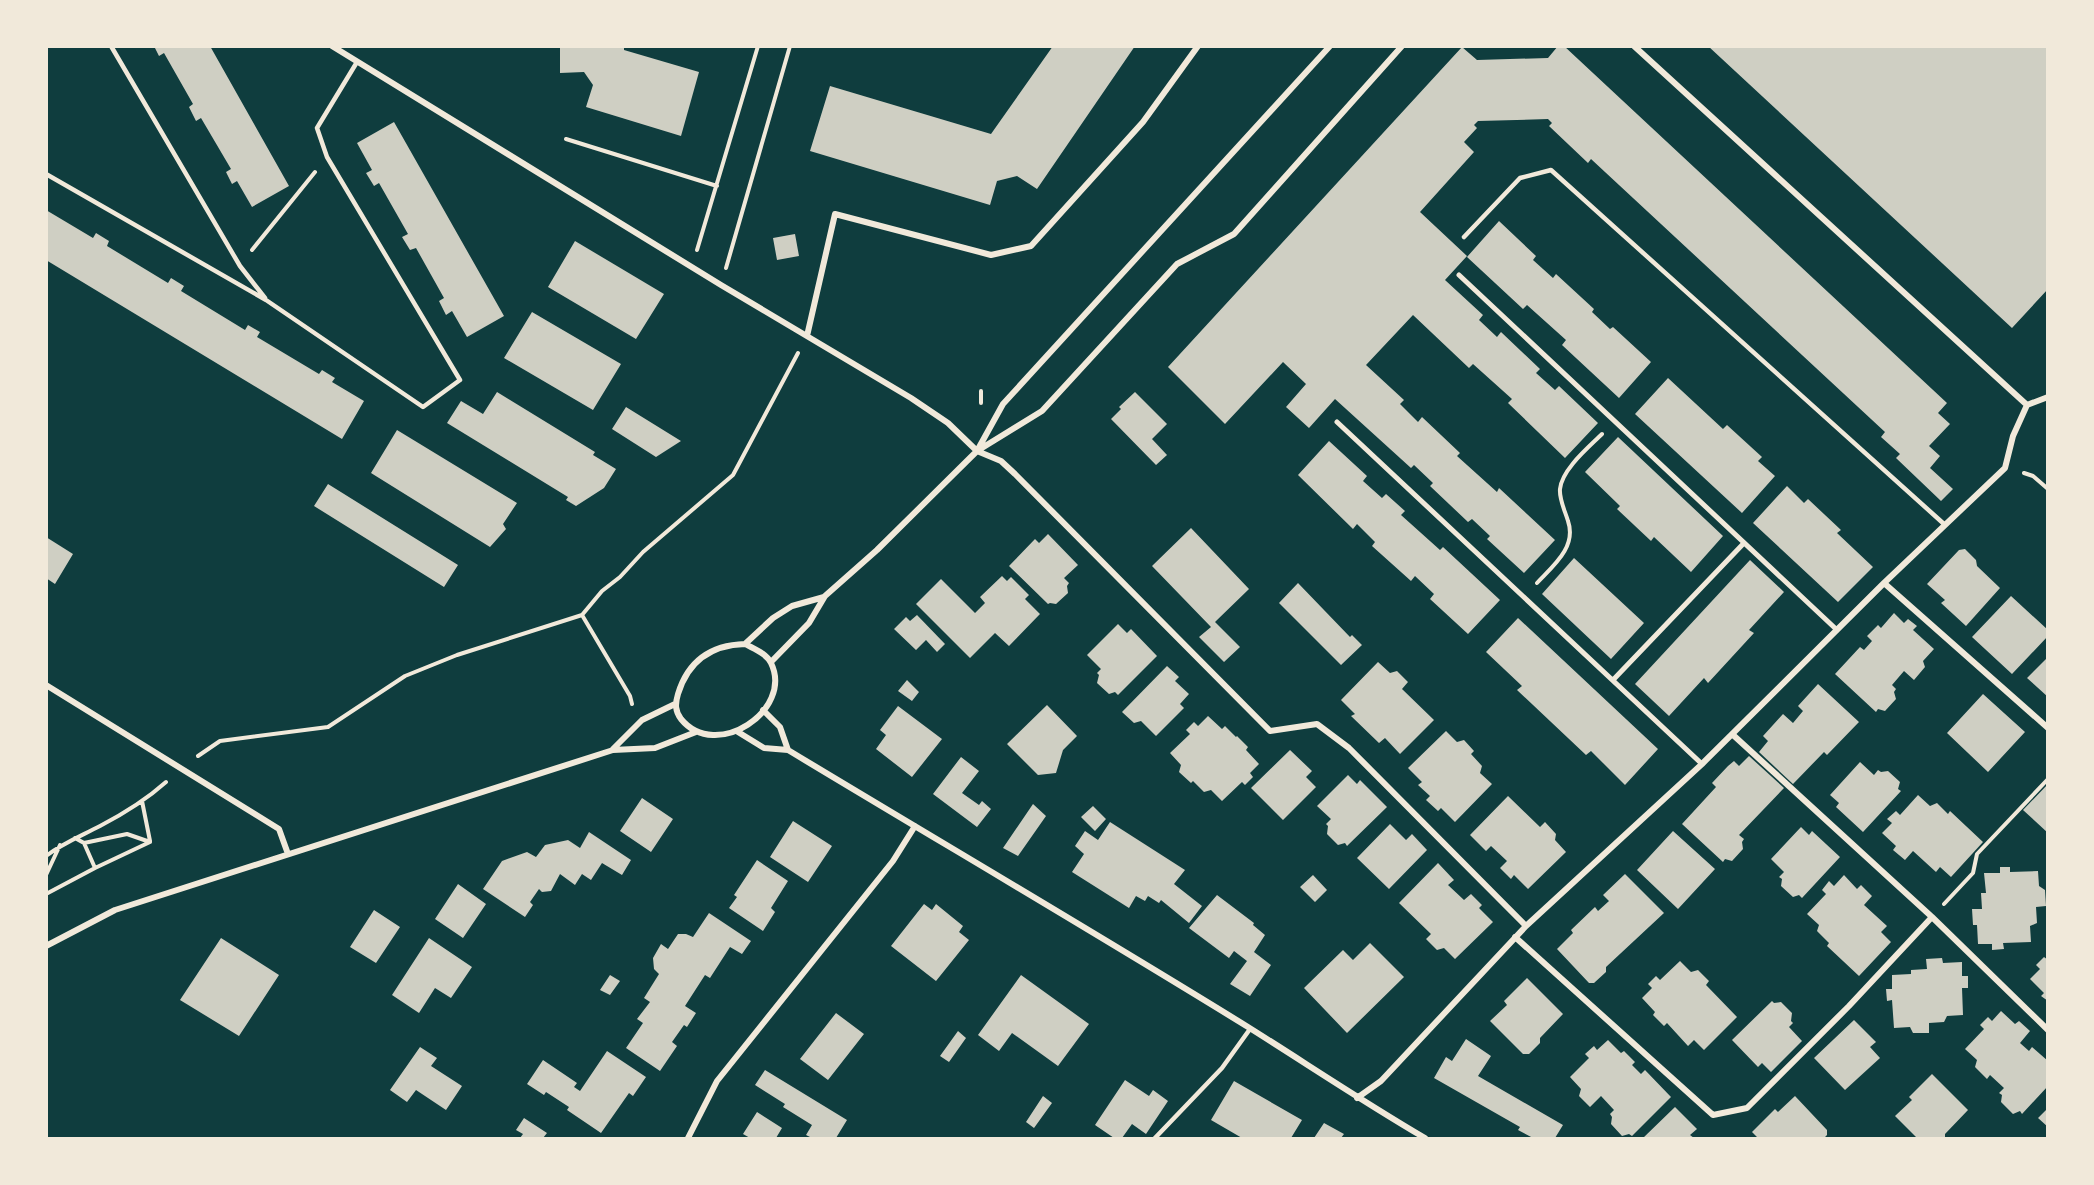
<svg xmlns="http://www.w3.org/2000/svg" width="2094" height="1185" font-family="'Noto Sans',sans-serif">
	<rect width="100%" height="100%" fill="#0f3d3e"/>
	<path fill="#cfcfc3" d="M154,46H210L289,186L252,207L237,181L232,184L226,172L231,169L201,118L196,121L189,107L193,104L164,53L159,56Z
		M560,46H624V50L699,72L681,136L586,107L593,85L584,72L560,73Z
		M1053,46H1135L1037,189L1017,176L997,181L990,205L810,151L830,86L991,134Z
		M1558,46H1564L1947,403L1938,413L1950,424L1929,446L1940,456L1930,468L1953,489L1941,501L1896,458L1900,454L1881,437L1885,432L1591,159L1588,163L1549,126L1552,123L1548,119L1478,121L1474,125L1477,128L1464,142L1474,152L1420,212L1467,256L1445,280L1483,315L1479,320L1497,337L1501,332L1540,369L1536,373L1555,390L1559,386L1598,423L1565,458L1508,403L1512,399L1473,364L1469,368L1413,315L1366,365L1404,400L1400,404L1418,422L1422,417L1460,453L1457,456L1497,492L1499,488L1555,540L1524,573L1487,539L1490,536L1472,519L1468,522L1430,486L1433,483L1414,465L1411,468L1335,399L1309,428L1286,407L1306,384L1283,362L1225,424L1168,367L1462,47L1477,60L1548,58Z
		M1708,46H2048V289L2012,328Z
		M394,122L504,316L467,337L452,311L446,315L439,301L444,298L416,248L410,250L402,237L408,234L379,183L374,186L366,173L372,170L357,143Z
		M46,210L93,238L96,233L109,241L107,246L168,283L171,278L184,286L181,291L245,330L248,325L260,332L257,337L319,374L322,370L335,378L332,382L364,401L342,439L46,260Z
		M1499,221L1536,256L1533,260L1553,278L1556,274L1594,309L1592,312L1610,329L1613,327L1651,362L1619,398L1562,345L1566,340L1527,305L1523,309L1467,257Z
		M795,234L799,256L777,260L773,238Z
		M575,241L664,294L636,339L548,287Z
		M532,312L621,364L593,410L504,358Z
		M1668,378L1723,429L1727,425L1762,457L1758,461L1775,476L1742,513L1635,414Z
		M497,392L595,452L593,455L616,469L604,488L576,506L566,500L568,497L447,423L461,401L483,414Z
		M1135,392L1167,424L1152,439L1167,455L1156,465L1111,419L1121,409L1119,407Z
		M626,407L681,441L656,457L612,429Z
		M397,430L517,503L503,524L506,529L490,547L371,473Z
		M1618,437L1723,536L1691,572L1654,537L1651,541L1617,509L1620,506L1585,472Z
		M1329,441L1367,476L1363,481L1382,498L1386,494L1405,511L1401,515L1440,550L1443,547L1500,600L1468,634L1430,599L1434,594L1415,576L1411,581L1372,546L1375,542L1357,524L1353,529L1298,475Z
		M328,484L458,565L444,587L314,506Z
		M1787,486L1804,503L1808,499L1841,530L1837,533L1873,567L1838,602L1753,523Z
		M1191,528L1249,589L1215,622L1240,647L1224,662L1199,637L1211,627L1152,566Z
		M1048,534L1078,565L1064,578L1069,583L1067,586L1068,593L1056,604L1050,603L1048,604L1009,566L1035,539L1039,543Z
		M46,537L73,554L55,584L46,578Z
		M1965,549L1976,560L1977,566L2000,588L1966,626L1941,603L1945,600L1927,584L1959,550Z
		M1574,558L1644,623L1611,659L1542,594Z
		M1750,560L1784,592L1749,630L1754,633L1708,683L1704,678L1669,716L1635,684Z
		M1002,576L1007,581L1011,577L1029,595L1025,599L1040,614L1009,646L995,633L970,658L916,604L941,579L975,613L985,603L980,597Z
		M1298,583L1350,637L1352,635L1362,645L1341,665L1279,603Z
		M2011,596L2048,630V636L2012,674L1972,637Z
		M1894,613L1904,623L1908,619L1917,626L1913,630L1934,649L1923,661L1925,667L1914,680L1904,671L1892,685L1896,689L1894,692L1896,699L1885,711L1878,709L1876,712L1835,674L1860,647L1864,650L1872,641L1867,636L1878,625L1881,628Z
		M917,615L945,644L937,652L926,640L916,650L894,629L906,617L910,621Z
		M1518,618L1658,749L1625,785L1591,751L1586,755L1517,690L1522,686L1486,652Z
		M1118,624L1127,633L1131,629L1157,656L1118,695L1115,692L1109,694L1097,683L1099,675L1097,673L1101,669L1087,655Z
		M2048,657V697L2027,678Z
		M1378,662L1390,673L1397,671L1408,682L1402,689L1434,720L1400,754L1385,738L1379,743L1351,716L1355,714L1341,700Z
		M1167,666L1179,677L1175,681L1189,694L1180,704L1184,708L1156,736L1141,721L1134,723L1122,712Z
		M907,680L919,692L912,701L898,691Z
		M1818,684L1859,722L1827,755L1824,752L1793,784L1759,752L1768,741L1763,736L1783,714L1793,723L1803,711L1798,706Z
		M1983,694L2025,732L1988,772L1947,733Z
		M1047,705L1077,736L1063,750L1056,773L1038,775L1007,744Z
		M898,706L942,739L912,777L876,749L886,735L880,730Z
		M1208,716L1222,729L1225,726L1236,737L1237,736L1248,747L1246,750L1259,764L1250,773L1253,777L1245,785L1242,782L1222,801L1211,790L1204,792L1193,781L1191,783L1179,772L1181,765L1170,753L1190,734L1186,730L1194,722L1198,726Z
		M1446,731L1457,742L1464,740L1474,751L1471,754L1482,766L1480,773L1492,784L1455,822L1441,808L1438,811L1426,800L1430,796L1418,785L1422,782L1408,768Z
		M1290,750L1312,771L1306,777L1316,787L1283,820L1251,788Z
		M1749,756L1784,788L1739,835L1744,839L1742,842L1743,849L1732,861L1725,859L1723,862L1682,824L1716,787L1712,783L1728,766L1734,761L1739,766Z
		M961,757L979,771L962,793L979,805L982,801L991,809L977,827L933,794Z
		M1860,762L1874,775L1878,770L1881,772L1888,771L1900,782L1898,789L1901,791L1863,832L1836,807L1839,803L1830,795Z
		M1348,775L1357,784L1360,780L1387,807L1347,846L1345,843L1338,845L1327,834L1328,826L1326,824L1331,819L1317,806Z
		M2048,784V833L2023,810Z
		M1918,795L1930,806L1937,803L1948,814L1950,811L1983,842L1951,877L1940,867L1936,872L1913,851L1905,860L1893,850L1896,846L1882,833L1892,823L1887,819L1896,811L1900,815Z
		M1508,796L1540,827L1545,822L1556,834L1555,840L1566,852L1528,889L1514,875L1511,879L1500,868L1507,861L1491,846L1486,851L1470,835Z
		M642,798L673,819L651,852L620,831Z
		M1033,804L1046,816L1018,856L1003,848Z
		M1093,806L1106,819L1095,831L1081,817Z
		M793,821L832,846L808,882L770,857Z
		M1110,822L1185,870L1174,884L1202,906L1189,923L1161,900L1159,903L1148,896L1145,901L1136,896L1129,908L1072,872L1084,854L1075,846L1085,831L1098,840Z
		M1390,824L1406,840L1412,834L1427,850L1389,889L1357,858Z
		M1801,827L1809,835L1812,831L1840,857L1802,898L1799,895L1793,897L1781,886L1782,879L1779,877L1784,872L1771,859Z
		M1673,831L1715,869L1678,909L1637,870Z
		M589,832L631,860L622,875L602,863L591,880L582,874L575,885L560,874L551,891L542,892L539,889L530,902L533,905L525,917L483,889L502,861L527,852L536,857L545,845L568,840L580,848Z
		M757,860L788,881L771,908L775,912L763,931L729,908L737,897L734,895Z
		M1438,863L1454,880L1448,885L1464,900L1471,894L1482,905L1479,908L1493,922L1455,959L1444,948L1437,950L1426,939L1431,934L1399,903Z
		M2000,867H2010V872L2038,871L2039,886L2045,890L2046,906L2036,907L2037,923L2030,926L2031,942L2003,943L2004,949L1992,950V944H1978L1977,925H1973L1972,909H1982L1981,893H1986L1984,873H2000Z
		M1625,874L1664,913L1606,967V972L1594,983H1589L1557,949L1573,933L1571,930L1595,907L1598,911L1609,901L1603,895Z
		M1313,875L1327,890L1315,902L1300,887Z
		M1844,875L1857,889L1861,885L1872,896L1864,905L1887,926L1881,932L1891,942L1859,976L1827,946L1829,943L1817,931L1819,925L1807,914L1826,894L1822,890L1829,881L1834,886Z
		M458,884L486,904L463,938L435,919Z
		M1217,895L1254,923L1253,925L1265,935L1254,952L1271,965L1250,996L1230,984L1247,961L1234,951L1229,958L1189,928Z
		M924,904L932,910L936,904L963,926L959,932L969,940L936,981L891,946Z
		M374,910L400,927L376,963L350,947Z
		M709,913L751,941L742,954L730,947L710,978L705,975L685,1006L696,1013L687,1027L684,1025L672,1042L677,1046L660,1071L626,1048L643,1023L637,1019L650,1002L644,998L659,974L654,969L653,958L661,944L668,949L678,934H686L693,937Z
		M221,938L279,975L239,1036L180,1000Z
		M429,938L472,967L451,998L435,988L419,1013L392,995Z
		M1370,943L1404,977L1347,1033L1304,988L1343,950L1353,960Z
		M2044,957L2048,960V1001L2041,996L2044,993L2030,979L2040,969L2036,965Z
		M1942,958L1943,963L1962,962V976H1968V988H1962L1963,1015L1947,1016L1944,1022L1929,1023V1033H1913L1910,1027L1894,1028L1892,1000L1887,1001L1886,989H1892V975L1911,974V970L1927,969L1926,959Z
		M1680,961L1691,972L1698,970L1709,981L1706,985L1737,1017L1704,1050L1694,1040L1688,1046L1667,1023L1664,1026L1653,1015L1655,1012L1642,998L1652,988L1648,984L1656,976L1660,980Z
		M610,975L620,981L610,995L600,990Z
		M1021,975L1089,1024L1058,1066L1012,1033L999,1051L978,1035Z
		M1527,978L1563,1014L1540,1038V1043L1529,1054H1523L1490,1021L1507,1005L1504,1001Z
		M1772,1001L1774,1003L1781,1002L1792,1013L1791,1021L1793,1023L1789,1027L1802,1041L1771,1072L1762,1063L1758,1067L1732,1040Z
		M2001,1011L2015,1024L2019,1021L2030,1031L2020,1043L2029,1051L2032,1047L2048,1061V1086L2022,1114L2020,1111L2013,1114L2001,1102L2002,1095L1999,1093L2004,1088L1990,1075L1987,1079L1975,1067L1977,1060L1965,1049L1984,1029L1980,1025L1988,1017L1992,1021Z
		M836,1013L864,1034L828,1080L800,1059Z
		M1854,1020L1876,1042L1870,1047L1880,1058L1845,1090L1814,1058Z
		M958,1031L966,1038L949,1062L940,1056Z
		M1466,1039L1491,1056L1478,1076L1563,1125L1555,1138H1533L1518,1130L1520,1127L1434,1078L1446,1057L1452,1061Z
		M1608,1040L1621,1053L1624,1051L1635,1062L1632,1065L1641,1074L1645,1070L1671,1097L1632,1136L1629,1134L1622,1136L1611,1124L1612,1117L1610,1114L1614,1110L1601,1096L1590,1107L1579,1096L1581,1089L1570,1077L1589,1058L1585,1054L1594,1046L1597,1050Z
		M420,1047L437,1058L431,1066L462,1086L446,1110L416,1090L407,1102L390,1090Z
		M607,1051L646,1077L633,1096L629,1093L601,1133L567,1110L569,1107L546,1092L544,1095L527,1084L543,1060L577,1083L574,1087L580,1091Z
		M765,1070L847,1120L836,1138H812L806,1135L812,1125L783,1107L785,1104L755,1085Z
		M1932,1074L1968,1110L1945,1134V1138H1917L1895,1116L1912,1100L1909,1097Z
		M1125,1080L1149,1096L1153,1090L1168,1101L1146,1134L1132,1124L1122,1138H1114L1095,1125Z
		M1234,1081L1302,1120L1291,1138H1242L1211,1120Z
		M1043,1096L1052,1103L1034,1128L1026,1122Z
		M1795,1096L1827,1130V1135L1824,1138H1758L1752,1132L1775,1109L1778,1112Z
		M1675,1107L1697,1129L1690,1135L1694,1138H1643Z
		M2048,1108V1127L2038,1118Z
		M757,1112L782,1128L776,1138H750L743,1134Z
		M524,1118L547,1133L543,1138H520L523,1134L516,1130Z
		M1324,1123L1344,1134L1341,1138H1314Z"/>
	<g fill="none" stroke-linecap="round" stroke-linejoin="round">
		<path stroke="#f1e9da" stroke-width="4" d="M566,139L717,186
			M252,250L315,172
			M697,250L758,46
			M726,268L790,46
			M981,403V391
			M2024,473L2033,476L2048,489
			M1537,583C1553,566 1577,547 1568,521C1565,511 1559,499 1560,489C1562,469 1589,447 1602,434
			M582,615L630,696L632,704
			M198,756L220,741L328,727L405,676L457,655L582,615L602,591L620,577L643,552L733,475L798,353
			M142,801L150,841
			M75,838L84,843L127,834L150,842L95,868
			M46,856C63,843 81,836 100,826C123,814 147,799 166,782
			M46,875L60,845
			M46,894L95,868L84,843
			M1944,904L1973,873L1977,854L2048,779"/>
		<path stroke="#f1e9da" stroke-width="4.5" d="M111,46L240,266L265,298
			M46,174L266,300L423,407L460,380L327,157L317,128L357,62
			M1464,237L1520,178L1551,170L1944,524
			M1155,1138L1222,1068L1250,1029"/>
		<path stroke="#f1e9da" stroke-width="5" d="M1459,275L1837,630
			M1337,422L1702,764
			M1613,680L1744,543"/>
		<path stroke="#f1e9da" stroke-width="6" d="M332,46L721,285L911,398L948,423L977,451L1001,461L1015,474L1270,731L1317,724L1349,748L1526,926
			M1634,46L2027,405
			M807,336L835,214L991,255L1031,246L1143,122L1198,46
			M2027,405L2048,397
			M977,451L1003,404L1330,46
			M1884,583L2048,728
			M745,644C754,649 766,653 771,663C794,710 716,762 681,719C675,711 675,704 678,694C688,661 711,645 745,644Z
			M745,644L773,618L792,606L824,597
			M771,662L809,623L825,596L877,550L977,451L1042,411L1177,264L1234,234L1402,46
			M46,685L279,829L288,854
			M763,710L780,727L788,750
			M738,732L764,748L788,750C942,843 1096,933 1248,1027C1307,1064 1365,1103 1425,1138
			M1732,734L1932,917L2048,1030
			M613,749L642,720L675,704
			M1515,937L1713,1115L1747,1108L1849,1006L1932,917
			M46,946L115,910L613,750L655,748L696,732
			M1357,1098L1381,1081L1526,926L1702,764L1884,583L2005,468L2013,436L2027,405
			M688,1138L717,1081L893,861L915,826"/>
	</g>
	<rect width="2094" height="1185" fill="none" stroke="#f1e9da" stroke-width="96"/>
</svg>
